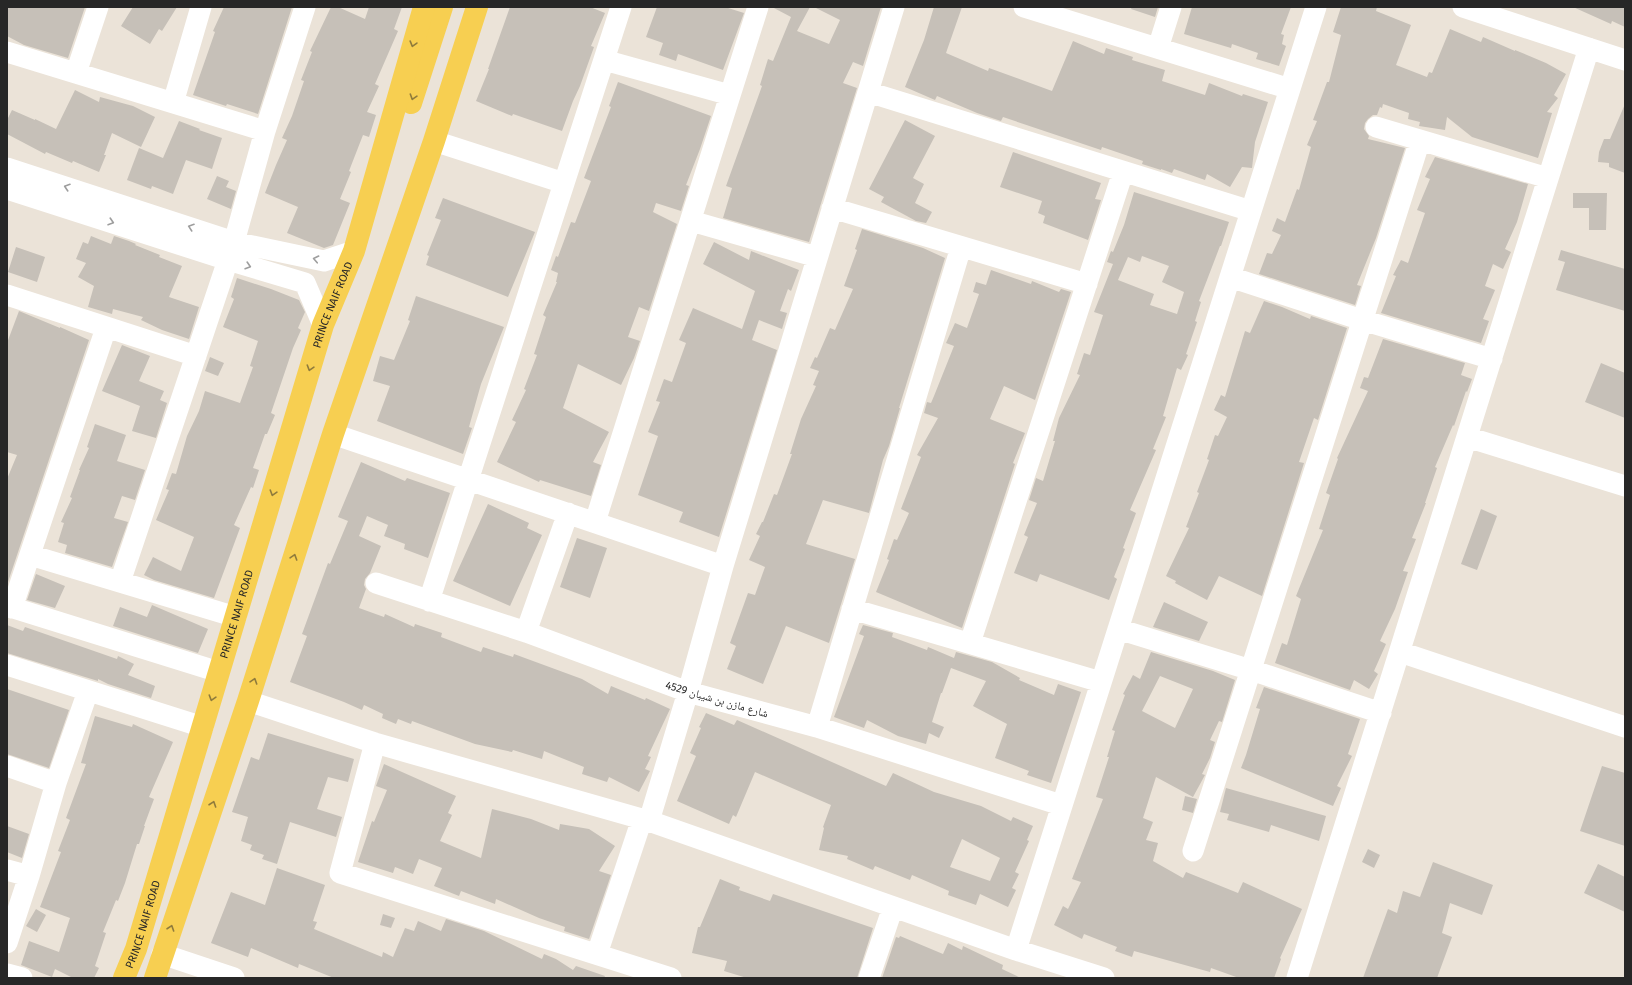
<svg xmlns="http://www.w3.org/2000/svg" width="1632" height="985" font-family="'Fira Sans','Noto Naskh Arabic',sans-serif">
	<rect width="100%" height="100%" fill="#ebe3d8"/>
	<path fill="#c6c0b8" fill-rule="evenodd" d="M7,7H85L68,58L24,45L7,36Z
		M133,7H177L162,31L159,29L150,44L121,26Z
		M224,7H292L258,114L227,104L226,106L193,95L215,32L213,31Z
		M331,7H338L365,19L369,7H402L394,29L398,31L375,84L379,86L367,112L376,115L369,137L363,135L349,171L351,172L340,199L350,203L333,245L324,248L287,233L298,207L265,193L276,165L287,140L282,138L292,116L304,81L301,80L312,52L310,51Z
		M510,7H590L605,13L591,46L594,47L580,86L573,101L562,131L513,114L512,116L476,101L489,69H488Z
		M657,7H725L744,13L723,70L678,54L676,61L659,55L663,43L646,37Z
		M772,7H810L797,31L829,44L840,20L814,7H881L863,66L853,62L843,83L857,88L809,242L723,218L732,188L726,186L762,86L760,85L768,59L773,61L791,17Z
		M934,7H962L946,53L988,71L989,68L1052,91L1073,41L1104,54L1106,48L1133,57L1132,60L1165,70L1162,81L1205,95L1209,83L1242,96L1243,94L1268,102L1255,142L1252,168L1242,167L1230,187L1207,174L1205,180L1174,169L1172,173L1161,169V170L1142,164L1143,161L1102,147L1101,150L1003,117L1001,121L977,113L937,96L935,100L905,87L924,40Z
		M1132,7H1158L1155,17L1131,9Z
		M1192,7H1291L1281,34L1284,35L1282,44L1286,46L1279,66L1256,59L1258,53L1232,44L1231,48L1184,34Z
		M1341,7H1377L1376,11L1411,25L1396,65L1427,77L1429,72L1432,73L1450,29L1481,42L1483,37L1515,51V50L1546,63L1566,74L1554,95L1558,98L1547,112L1552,113L1538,158L1472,137L1447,117L1445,130L1419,126L1420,122L1408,119L1409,113L1383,104L1382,108L1380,107L1377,115H1373L1368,119L1365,123L1364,129L1369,136L1368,139L1405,148L1376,238L1357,285L1361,286L1355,305L1259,274L1267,253L1272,254L1281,235L1272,231L1277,218L1285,222L1297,189L1299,190L1311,147L1307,145L1317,121L1313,120L1327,82H1329L1341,35L1333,32Z
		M1573,7H1625V27L1612,21L1611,24Z
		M618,82L711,116L700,149L686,185L689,186L681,211L656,203L653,212L677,224L649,311L639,307L628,337L640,341L634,358L621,385L578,364L563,408L609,432L593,462L601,465L591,496L540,480L539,482L497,462L516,422L512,420L526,390L524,389L537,355L534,354L546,317L543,315L557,282H556L558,273L551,270L556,256L558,257L571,222L575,223L591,181L584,178L611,107L609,106Z
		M75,90L99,102L100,97L133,106L155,117L141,147L112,133L104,155H106L99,172L73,161L72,163L46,152L45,154L7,134V120L12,110L35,120V119L56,129Z
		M1625,104V173L1609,167V163L1598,162L1599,152L1604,139H1610Z
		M905,120L935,136L913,178L924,184L915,203L932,212L926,223L916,221L881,202L884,197L869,189Z
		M179,121L200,129L199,130L222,138L212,169L186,160L173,194L152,186L151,189L127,180L139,148L163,158Z
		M1013,152L1101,183L1095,199L1101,200L1088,240L1043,223L1045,216L1038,213L1042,201L1000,187Z
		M1435,157L1528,184L1517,222L1505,249L1511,252L1503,269L1493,264L1485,286L1495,290L1483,319L1489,321L1481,343L1381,313L1396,276L1393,275L1401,260L1408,263L1425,213L1417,210L1430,179L1425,177Z
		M217,176L229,181L226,187L236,191L231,209L207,199Z
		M1134,192L1229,222L1221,246H1220L1199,301L1201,302L1195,321L1197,322L1186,354L1188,355L1181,370L1177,368L1163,416L1166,417L1153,449L1156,450L1130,510L1136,513L1123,548L1125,549L1114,577L1117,579L1109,600L1040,574L1037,582L1014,573L1028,537L1024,535L1037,503L1029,500L1036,478L1043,481L1055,441H1053L1059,418L1080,375L1077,374L1084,353L1090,355L1103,315L1094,312L1113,264L1107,262L1111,251L1113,252L1124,225ZM1142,256L1169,266L1162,282L1184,292L1177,314L1150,305L1154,294L1118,280L1128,257L1140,262Z
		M1573,193H1607L1606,230H1589V208H1573Z
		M443,198L535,232L508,297L426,265L429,256L427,255L441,220L435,218Z
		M862,229L923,248L945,258L899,408H900L889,446L883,460L869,513L823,500L806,544L855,559L829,643L786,626L763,684L727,669L736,646L730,643L748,593L755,595L765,567L749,560L760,536L756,534L762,522H763L774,494L777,495L792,454H790L801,419L816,386L813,385L819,371L810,368L815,357L817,358L830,328L835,330L853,289L844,286L857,250L855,249Z
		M91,236L111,244L114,236L129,241L136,244L135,245L160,255L159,257L182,266L169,297L199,307L189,339L162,330L141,320L143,317L113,309L112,314L88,307L94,286L78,277L86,263L76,259L83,242L88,244Z
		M714,242L749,260L751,251L799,270L791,291L788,289L780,311L787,313L782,329L759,320L752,340L777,350L719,537L679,522L683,512L638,495L658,436L648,432L660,402L656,401L664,379L672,382L686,343L679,340L693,308L742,329L755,291L703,264Z
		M16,247L45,257L37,282L8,272Z
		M1561,250L1625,269V311L1556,290L1565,262L1558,260Z
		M991,270L1031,284L1032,281L1059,292L1061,289L1071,292L1035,400L1004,386L990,419L1025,433L1013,463L1015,464L962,628L876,592L889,560L887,559L894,539L897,540L909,513L901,509L921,457L917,455L938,418L924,413L927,402L931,403L934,396L954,346L946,343L955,323L967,328L979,294L973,292L976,282L986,285Z
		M237,278L271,289L299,300L305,312L298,328L301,330L293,348L271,413L275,415L267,434H265L253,468L259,470L253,488L251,487L234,525L240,528L214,598L154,580L144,575L153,557L181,571L194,537L156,520L169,490L166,489L172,473L176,474L187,436L199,411L205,391L240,403L253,367L250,366L258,341L223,327L234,299L231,297Z
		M416,296L504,327L481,384L469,427L472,428L463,454L377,421L390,386L373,381L380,356L394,360L410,321L408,320Z
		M1264,301L1282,307L1310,319L1311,316L1347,328L1318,420L1314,418L1299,462L1304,463L1262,596L1219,576L1207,600L1175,583L1176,581L1166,576L1189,528L1186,527L1199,493L1197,492L1209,460L1207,459L1215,435L1218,436L1227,417L1214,410L1221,395L1225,397L1245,331L1250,333Z
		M19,311L60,328V327L89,340L7,585V479L17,455L7,452V343Z
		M1383,339L1465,363L1461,375L1472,379L1467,392L1466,391L1454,426L1453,425L1435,467L1437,468L1425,503H1426L1412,538L1416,539L1403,571L1408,572L1395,609L1380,641L1386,644L1374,671L1378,674L1369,689L1354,680L1350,690L1275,663L1282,643L1287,645L1301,599L1296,596L1323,530L1319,529L1330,495L1326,493L1338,459L1337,458L1368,391L1360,388L1364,377L1368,378Z
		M122,345L150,356L139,381L164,391L160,400L167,403L156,438L132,431L140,406L102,391Z
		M210,357L224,363L218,376L205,371Z
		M1601,363L1625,373V418L1585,402Z
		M95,424L126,435L117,461L145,470L135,500L122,496L114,518L128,522L112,567L65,553L67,545L58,542L64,523L61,522L72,498L70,497L80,470H79L89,448L87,447Z
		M361,462L405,481L407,478L450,493L428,558L404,549L405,544L384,536L388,525L367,516L359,536L381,546L370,573L365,579L364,585L366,589L359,608L384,617L385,614L414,627L415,624L442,633L441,637L481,652L483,647L513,657L514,654L582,679L608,694L611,686L645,700L646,698L670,709L648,756L651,757L645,769L650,771L639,792L609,777L607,782L582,774L584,767L544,751L542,759L513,750L512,752L475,744L412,721L411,724L398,719L396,724L382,718L383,714L364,705L362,710L344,702L290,682L307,636L302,634L328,563L330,564L348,521L338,517Z
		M488,504L529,523L527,528L542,535L510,606L453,581Z
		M1481,509L1497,516L1477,570L1461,564Z
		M577,538L607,548L590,598L560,587Z
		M36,574L65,586L55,608L27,600Z
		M1164,602L1208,622L1199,641L1153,627Z
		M152,605L208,629L198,653L113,626L120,607L147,617Z
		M7,625L23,631L25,627L117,659L118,656L134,664L128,675L155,686L151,698L108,684L98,679V681L7,653Z
		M863,625L893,633L892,637L927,650L928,647L954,658L956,652L992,662L1020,678L1019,680L1054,695L1058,684L1081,692L1051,783L1027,775L1029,771L995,758L1007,724L973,706L986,681L951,668L942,693H941L932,722L944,727L939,738L929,733L926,744L898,736L867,720L864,728L834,717L864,636L859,634Z
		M1151,652L1213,671L1235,680L1222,722L1219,721L1210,740L1215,742L1210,758L1202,774L1205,775L1193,797L1156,777L1143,818L1153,822L1146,840L1158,843L1153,861L1183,878L1186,872L1238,893L1243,882L1302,909L1280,958L1281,959L1274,978H1239L1211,968L1210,972L1134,951L1132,957L1115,951L1117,947L1084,934L1082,939L1054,925L1063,906L1068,909L1081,882L1072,879L1103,799L1096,797L1109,757H1107L1115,731L1112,730L1125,695L1123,694L1133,675L1140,679ZM1160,676L1193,689L1175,728L1142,711Z
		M1264,687L1360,719L1348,754L1352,756L1337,786L1341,788L1333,806L1241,768L1246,755L1260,709L1256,708Z
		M7,689L69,710L49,768L7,754Z
		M706,713L734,725L737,720L886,786L893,773L934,792L981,806L1011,821L1013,817L1033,826L1027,840L1029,841L1015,872L1019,874L1012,888L1016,890L1008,907L980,894L976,905L948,895L949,891L912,875L910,880L875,866L873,870L847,859L848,856L819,850L824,828L823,827L831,805L755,772L736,817L733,815L729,824L677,801L696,756L690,753L701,728L699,727ZM962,839L1000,858L990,881L950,867Z
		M95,716L132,727L133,724L173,742L149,797L154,799L144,826H145L139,844H137L125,883L118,901L116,900L103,932L106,933L95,966L99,968L94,978H73L55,969L52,977L21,965L29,941L59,952L70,918L40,907L61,852L58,851L70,820L66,818L86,764L81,763Z
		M268,733L354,759L348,782L328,777L317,809L342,817L336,837L290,822L277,864L262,859L264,855L250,850L252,845L241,841L248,817L232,812L251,757L259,760Z
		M384,764L456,796L448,813L452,815L440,841L481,858L492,809L531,819L559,830L560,824L589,829L615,846L599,871L611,875L589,939L564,931L565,927L539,918L496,899L495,904L461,891L459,896L434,886L442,868L419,859L413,874L395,867L393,873L358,862L372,821L374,822L387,790L376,786Z
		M1602,766L1625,773V846L1580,831Z
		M1226,788L1326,816L1319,841L1271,825L1269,832L1227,820L1229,814L1220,812Z
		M1185,796L1197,799L1193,813L1182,810Z
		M7,826L29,834L22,858L7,852Z
		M1368,849L1380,855L1374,868L1362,862Z
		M1433,862L1493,885L1482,915L1450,903L1442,933L1452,937L1437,978H1363L1388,909L1397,913L1403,891L1420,897Z
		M1598,864L1625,877V912L1584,893Z
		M277,868L325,885L313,921L317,922L314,929L382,957L383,952L393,957L405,928L414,931L418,921L441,931L446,919L484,931L542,959L544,954L556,959L573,970L576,966L605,976L604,978H334L299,964L298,968L251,948L248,957L211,943L231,892L265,905Z
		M720,879L740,887L739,890L770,901L773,894L873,928L857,978H747L724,971L727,961L692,953L698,927H700Z
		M36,909L46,915L37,932L26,926Z
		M383,914L395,918L391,928L380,925Z
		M900,936L943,954L948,943L962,950L963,946L1003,965L1002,969L1021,978H882L896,937L899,938Z"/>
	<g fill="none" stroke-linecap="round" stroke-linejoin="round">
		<path stroke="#fff" stroke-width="21" d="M1024,7L1290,89
			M1463,7L1625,60
			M1158,48L1171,7
			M7,52L265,131
			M604,60L730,95
			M76,73L98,7
			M868,92L1251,211
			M173,103L201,7
			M1376,127L1548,178
			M434,141L564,183
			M7,168L234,242L324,261L354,251
			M7,189L228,260L305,283L323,325
			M832,208L1087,284
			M691,221L817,257
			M234,242L265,131L305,7
			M1230,277L1362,320L1492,359
			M7,295L196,356
			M333,434L723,566
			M1467,437L1625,486
			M595,522L758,7
			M30,555L236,617
			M120,582L228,260
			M376,583L526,632L688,692L817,727L1061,805
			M429,601L621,7
			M7,606L219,672
			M12,608L106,328
			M852,609L1101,682
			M1118,629L1251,670L1381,713
			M526,632L568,513
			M970,643L1123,172
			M1400,652L1625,727
			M7,665L203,727
			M248,701L375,743L649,821L1016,950L1104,978
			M817,727L961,247
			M375,743L340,873L671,978
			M7,766L56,783
			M649,821L688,692L723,566L894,7
			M1193,851L1420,140
			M7,870L29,876
			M7,943L29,876L56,783L88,691
			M1016,950L1316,7
			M162,954L234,978
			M597,954L642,819
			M7,974L22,978
			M869,978L893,907
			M1297,978L1589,48"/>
		<g stroke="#f7cf51" stroke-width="22">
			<path d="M411,103L442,7"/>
			<path id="s1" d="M124,978L136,949L323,325L354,251L424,7"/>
			<path d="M155,978L248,701L333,434L434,141L477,7"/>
		</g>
	</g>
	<defs><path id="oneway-chevron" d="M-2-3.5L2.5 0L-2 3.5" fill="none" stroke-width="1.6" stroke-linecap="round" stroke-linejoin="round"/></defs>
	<g stroke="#8f7b3c">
		<use href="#oneway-chevron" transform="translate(413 44) rotate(106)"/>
		<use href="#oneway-chevron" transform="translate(413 97) rotate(108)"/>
		<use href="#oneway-chevron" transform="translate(310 368) rotate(107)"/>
		<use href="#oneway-chevron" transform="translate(273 493) rotate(107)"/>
		<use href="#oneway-chevron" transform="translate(294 557) rotate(-72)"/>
		<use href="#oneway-chevron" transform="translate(254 681) rotate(-72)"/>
		<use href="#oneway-chevron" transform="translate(212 698) rotate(107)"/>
		<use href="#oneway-chevron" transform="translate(213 804) rotate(-71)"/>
		<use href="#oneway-chevron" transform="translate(171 928) rotate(-71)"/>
	</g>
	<g stroke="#9e9e9e">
		<use href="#oneway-chevron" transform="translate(67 187) rotate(-162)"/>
		<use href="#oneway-chevron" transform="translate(111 222) rotate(18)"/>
		<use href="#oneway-chevron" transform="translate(191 227) rotate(-161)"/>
		<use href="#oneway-chevron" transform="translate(316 259) rotate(-168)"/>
		<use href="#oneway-chevron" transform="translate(248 266) rotate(17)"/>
	</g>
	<g text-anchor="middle" stroke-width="3" stroke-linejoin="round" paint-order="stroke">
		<g font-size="11" fill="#272727" stroke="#fff">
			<text dy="4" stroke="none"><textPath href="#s1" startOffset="705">PRINCE NAIF ROAD</textPath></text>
			<text dy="4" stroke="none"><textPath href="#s1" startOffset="381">PRINCE NAIF ROAD</textPath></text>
			<text transform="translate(717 699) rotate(16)" y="4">شارع مازن بن شيبان 4529</text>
			<text dy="4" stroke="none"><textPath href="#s1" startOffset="57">PRINCE NAIF ROAD</textPath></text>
		</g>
	</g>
	<rect width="1632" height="985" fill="none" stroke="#272727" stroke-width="16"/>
</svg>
